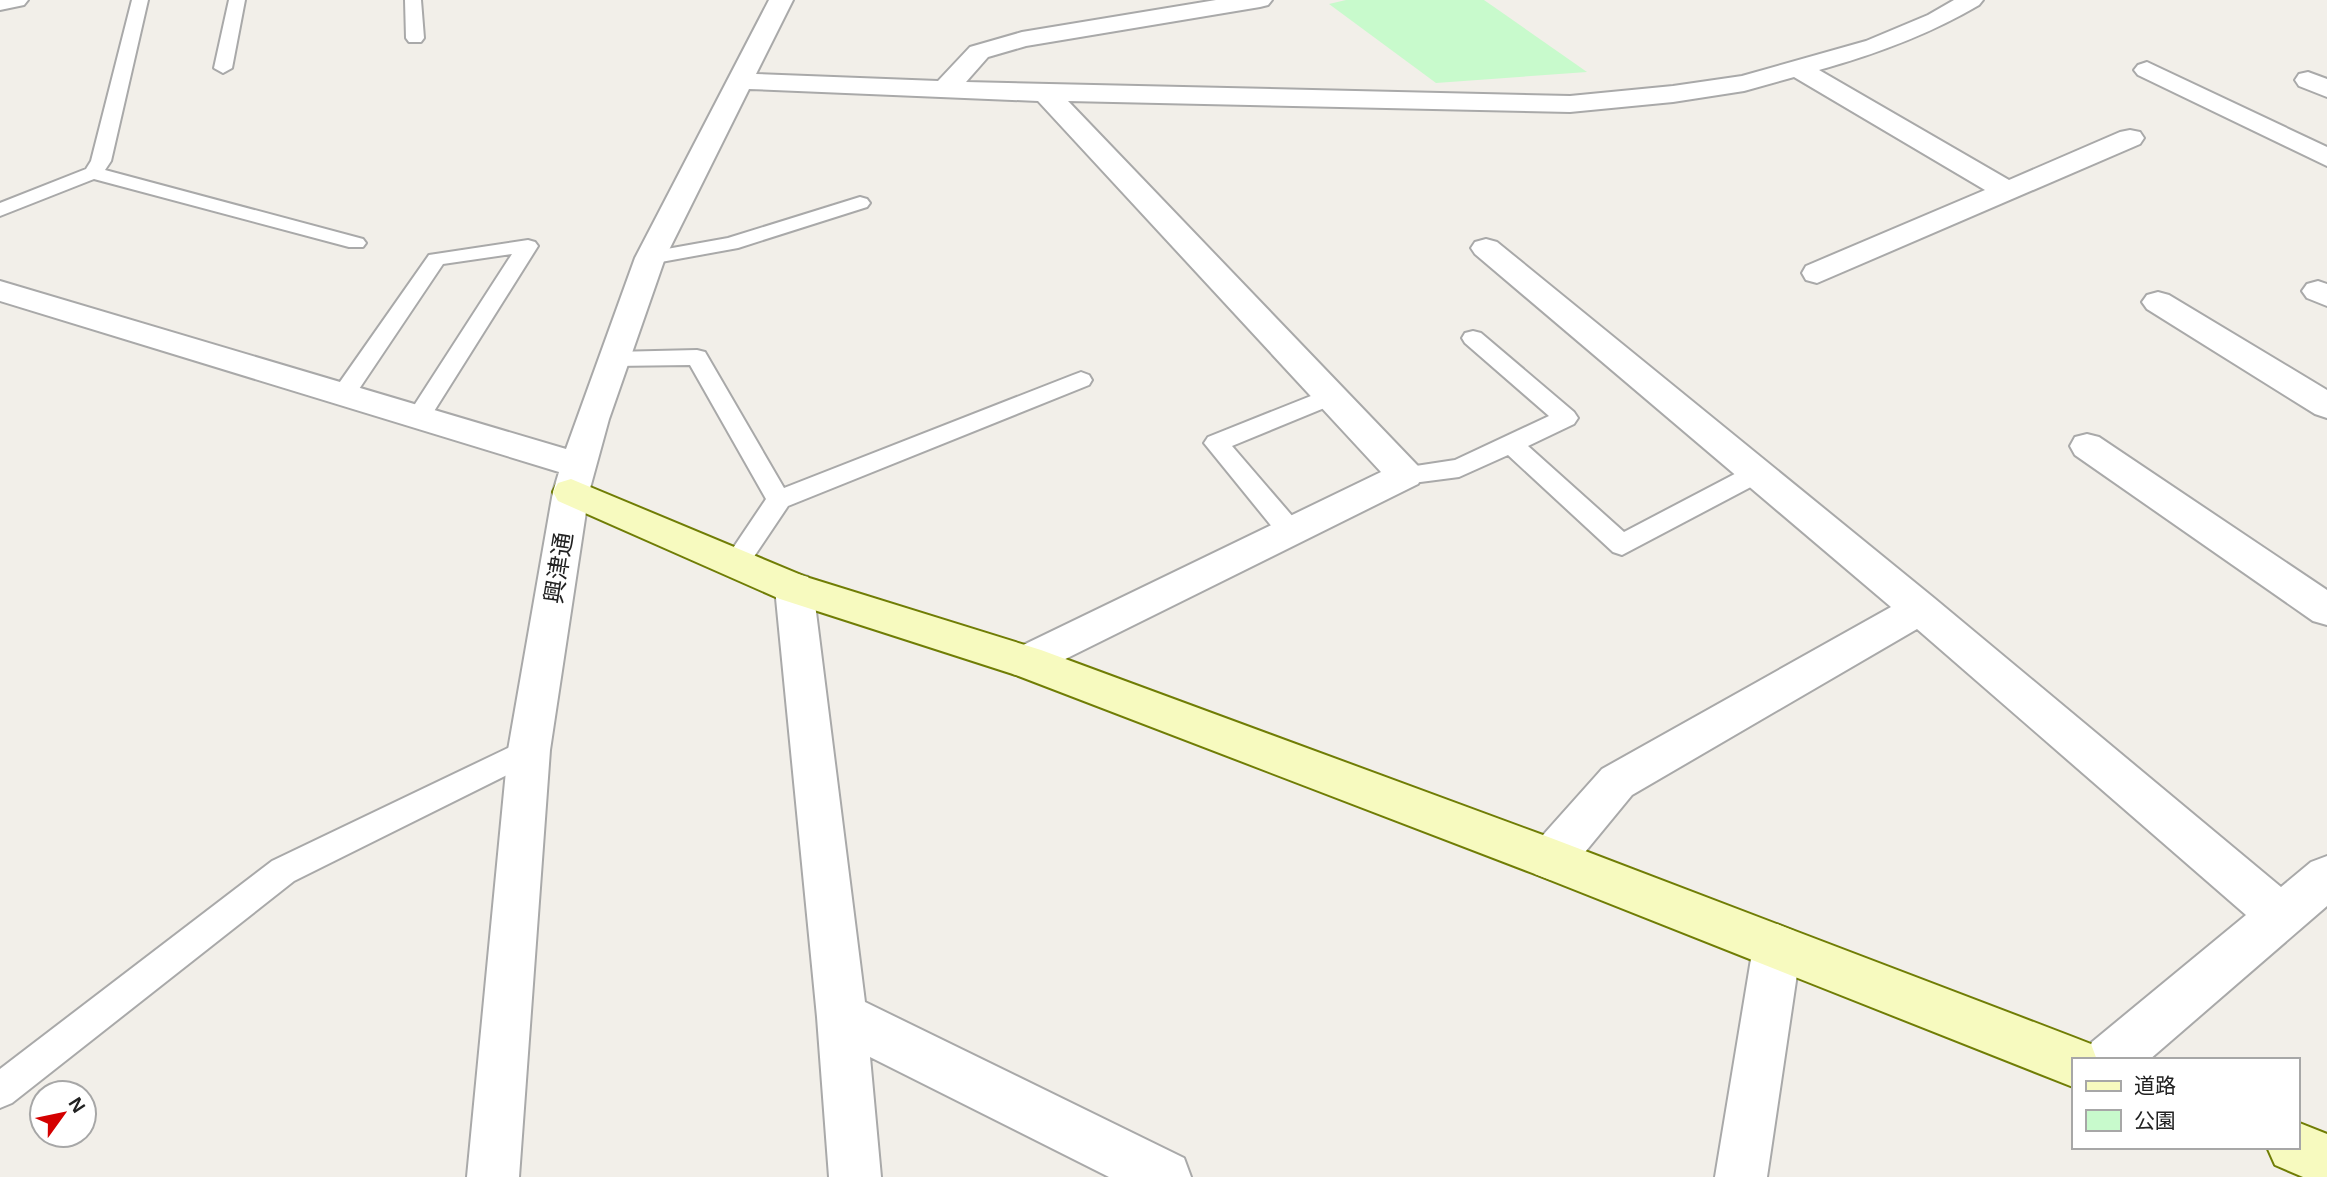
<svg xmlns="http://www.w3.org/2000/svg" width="2327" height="1177" font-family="Helvetica,'Noto Sans JP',sans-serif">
	<rect width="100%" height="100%" fill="#f2efe9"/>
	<path fill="#c8facc" d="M1346,0H1484L1587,72L1436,83L1329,4Z"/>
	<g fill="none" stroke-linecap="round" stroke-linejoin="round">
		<g stroke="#a9a9a9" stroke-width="4">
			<path id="lane" d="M132,0H148L111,161L105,170L363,239L366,243L363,247H349L94,179L0,216V203L86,169L91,161Z
				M229,0H245L232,68L223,73L214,68Z
				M405,0H421L424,38L421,42H409L406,38Z
				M860,197L867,199L870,203L867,207L738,248L650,264L643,262L640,258L643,254L650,252L728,238Z
				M528,240L535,242L538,246L426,424L418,426L410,424L406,418L512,254L443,264L351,401L343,403L335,401L331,395L335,389L429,255Z
				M1473,331L1481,333L1574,412L1578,418L1574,424L1528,446L1624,532L1748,467L1757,464L1766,467L1769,473L1766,479L1622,555L1613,552L1508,455L1459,477L1405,484L1396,481L1393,475L1396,469L1455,460L1549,416L1465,343L1462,338L1465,333Z
				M697,350L705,352L784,488L1073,375L1081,372L1089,375L1092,380L1089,385L788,506L745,570L736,573L727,570L723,563L766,499L690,365L613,366L605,364L602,359L605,354L613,352Z
				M1331,388L1339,390L1343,396L1339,402L1232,446L1300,525L1304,532L1300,539L1291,541L1282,539L1204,443L1208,437Z
				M529,738L539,741L543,750L539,759L294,881L12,1103L0,1108V1069L272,861Z"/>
		</g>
		<g stroke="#a9a9a9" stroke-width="4">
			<path id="street" d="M0,0H28L24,5L0,10Z
				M769,0H793L756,74L938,81L970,47L1022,32L1216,0H1272L1268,5L1260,7L1026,46L988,57L966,82L1570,96L1673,86L1742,76L1866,41L1928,15L1954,0H1983L1979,5C1928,35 1876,54 1819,70L2009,180L2120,132L2130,130L2140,132L2144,138L2140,144L1817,283L1806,280L1802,273L1806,266L1985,190L1794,77L1744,91L1673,102L1570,112L1068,101L1418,466L1423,475L1418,484L1027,678L1013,674L1007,662L1013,650L1381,472L1038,101L749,89L665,258L609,419L589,492L550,750L519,1177H467L508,750L553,492L559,472L0,301V281L566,449L635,258Z
				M2147,62L2327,147V166L2138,75L2134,70L2138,65Z
				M2308,72L2327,79V97L2299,86L2295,80L2299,74Z
				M1486,239L1497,242L1934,598L2281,887L2311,862L2327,856V906L2149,1060H2085L2092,1042L2246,915L1917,629L1632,795L1567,874L1551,880L1535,874L1528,859L1535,844L1602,769L1891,607L1475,254L1471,248L1475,242Z
				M2318,281L2327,284V306L2307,298L2302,291L2307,284Z
				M2158,292L2169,295L2327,390V418L2315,414L2147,309L2142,302L2147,295Z
				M2087,434L2099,437L2327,590V625L2313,621L2075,455L2070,446L2075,437Z
				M794,573L808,577L813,588L865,1002L1184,1158L1191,1177H1109L870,1057L881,1177H829L817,1017L775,588L780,577Z
				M1777,924L1794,931L1801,947L1767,1177H1715L1753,947L1760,931Z"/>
		</g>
		<g stroke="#707d05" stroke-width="4">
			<path id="secondary" d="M571,479L806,577L1041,650L1551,838L2073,1037L2091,1044L2097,1060H2073V1087L1535,874L1016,675L780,599L558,501L553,492L558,483Z
				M2297,1122L2327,1134V1177H2303L2275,1165L2267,1147H2297Z"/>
		</g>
		<use href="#lane" fill="#fff" fill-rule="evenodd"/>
		<use href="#street" fill="#fff" fill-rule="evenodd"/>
		<use href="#secondary" fill="#f7fabf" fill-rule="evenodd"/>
	</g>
	<g text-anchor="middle" stroke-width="7" stroke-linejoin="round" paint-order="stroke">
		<g font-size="24" fill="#222" stroke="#fff">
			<text transform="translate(559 568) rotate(-81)" y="8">興津通</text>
		</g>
	</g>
	<rect x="2072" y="1058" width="228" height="91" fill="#ffffff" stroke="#a7a7a7" stroke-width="2"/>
	<rect x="2086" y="1081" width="35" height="10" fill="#f7fabf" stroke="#a7a7a7" stroke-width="2"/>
	<text x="2134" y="1093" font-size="21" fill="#222222">道路</text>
	<rect x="2086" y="1110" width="35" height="21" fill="#c8facc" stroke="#a7a7a7" stroke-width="2"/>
	<text x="2134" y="1128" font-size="21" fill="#222222">公園</text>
	<g transform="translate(63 1114) rotate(57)"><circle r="33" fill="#ffffff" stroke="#a7a7a7" stroke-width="2"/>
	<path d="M0-5L12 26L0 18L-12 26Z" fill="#d40000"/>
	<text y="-10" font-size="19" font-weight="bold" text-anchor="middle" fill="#222222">N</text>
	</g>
</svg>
